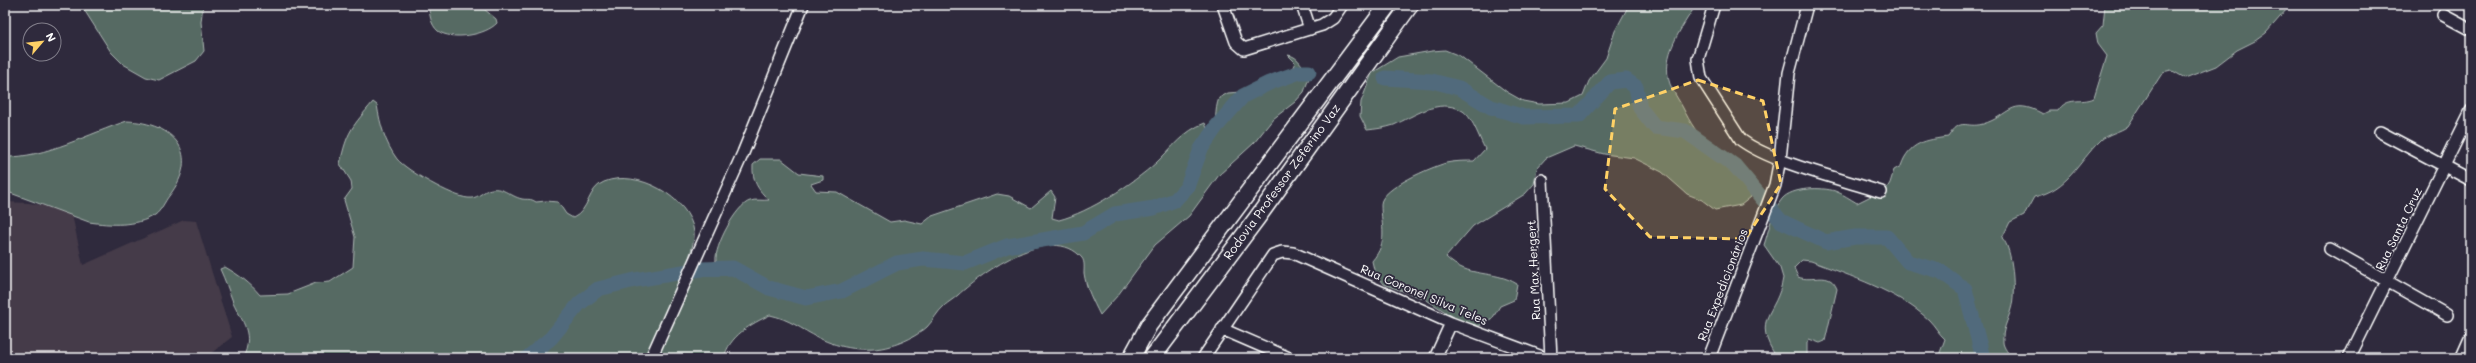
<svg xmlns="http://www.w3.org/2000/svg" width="2476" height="363" font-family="Mali,sans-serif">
	<rect width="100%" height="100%" fill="#2f2a3d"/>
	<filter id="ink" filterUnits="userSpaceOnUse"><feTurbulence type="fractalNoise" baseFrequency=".025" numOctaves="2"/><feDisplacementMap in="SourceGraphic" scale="8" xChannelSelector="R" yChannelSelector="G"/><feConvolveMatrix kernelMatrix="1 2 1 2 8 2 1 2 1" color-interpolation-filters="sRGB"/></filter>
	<g filter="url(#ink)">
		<path fill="#443a48" d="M5,202L29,203L71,210L83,265L184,220L196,221L232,337L205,358H5Z"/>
		<path fill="#576b64" stroke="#abb5b2" d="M81,5H203L201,22L204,51L196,61L159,80L146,77L123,64L111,52Z
			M428,5H496L484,9L496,19L497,23C486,35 452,41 438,31C430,24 430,14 428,5Z
			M1629,5H1696C1682,27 1660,56 1670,84C1673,92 1679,100 1683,108C1690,122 1697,135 1710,144C1738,165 1747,155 1751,197L1741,205L1715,210L1702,200L1687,194L1662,172L1634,158L1604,154L1574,146L1546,158L1537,168L1534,184L1525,194L1473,226L1446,257C1468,279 1493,269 1517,284L1514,300L1500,306L1492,319L1479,326L1463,323L1425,299L1383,284L1375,274L1372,261C1389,241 1381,228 1381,204C1381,188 1432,167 1446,163C1455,161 1465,161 1474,161L1485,149C1479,138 1472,115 1461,110C1438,98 1414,116 1394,125C1385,128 1376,129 1367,130L1360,116L1361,102L1372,73L1398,57L1432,51L1445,50L1460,56L1507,92L1523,101L1539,104L1569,103L1583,96L1589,81L1606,58L1615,31Z
			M2105,5H2286L2287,9L2266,33L2255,41L2237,50L2216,66L2185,78L2171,70L2163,72L2128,126C2120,132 2107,134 2101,140C2077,163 2069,189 2034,197L2024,215L2010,222L2002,238C2013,248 2016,294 2011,309C2008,321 2002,329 2003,342C2003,347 2009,354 2012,358H1938L1945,339C1939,334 1935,326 1929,320C1898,291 1850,276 1811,261L1802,260L1794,268L1798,277C1812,283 1830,270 1837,289L1825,341L1820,343L1809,339L1807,343V358H1777C1750,317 1777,316 1783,278L1780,268L1764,245C1769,230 1772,211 1782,199C1792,187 1822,187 1835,191C1843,194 1850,199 1857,203L1877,193L1882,196L1890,183L1894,170L1901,166C1909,142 1926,140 1948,137C1962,116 1965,129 1983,124C2010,116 2010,96 2043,114L2049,111H2058C2067,96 2081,104 2094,98L2107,56L2098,44L2096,33L2103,25Z
			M1288,55C1299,56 1304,69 1309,78L1304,92L1295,102L1273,119L1254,143L1219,175L1189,216L1155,245L1118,295L1100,315C1093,301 1086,288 1084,273C1084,268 1085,262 1082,258C1052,222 983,272 958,295C954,299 948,302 944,306C937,312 933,321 927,327C917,336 902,343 890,346C867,353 839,348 819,338C801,329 789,319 770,315C751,324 729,336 724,358H243C254,334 243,323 233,302C229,291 225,280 220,269L225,267C239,275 250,283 260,295L288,294L316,283L330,282L353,267L355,237L344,200L352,189L351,181L340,164C347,131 352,127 373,102L377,105C380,124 385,143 397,159C407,171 453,197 468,198C477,199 481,193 488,190C502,185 509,196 522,199C528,200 530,198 536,202L546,201L558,202L566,214L573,218C589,211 588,188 604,182C637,168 690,198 694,232C695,241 690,253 688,262L690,266L709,264L716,261C714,247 736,205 750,201C755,199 763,201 769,200C758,190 752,181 753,165L760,159H781L799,173L823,176V180L811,184L816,191L837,192L890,222L904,220L922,224L932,216L997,194L1009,196L1031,208L1051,191L1055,197L1052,218L1059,220C1090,212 1132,184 1156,163C1172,148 1183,131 1205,123L1209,134L1213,136C1217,123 1214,111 1219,98L1228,93L1252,91L1293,67L1295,62Z
			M127,121C174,123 202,154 169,196C165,201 161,211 155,215C136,227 110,225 89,222L5,191V157C45,158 90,133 127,121Z"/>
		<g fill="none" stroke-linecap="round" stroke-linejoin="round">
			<path stroke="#516a7b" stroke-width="15" d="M1385,78L1432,81L1459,88L1491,107L1524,117L1579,116L1610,82L1626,80L1636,87L1640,108L1655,127L1685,131L1735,166L1781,221L1826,242L1855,237H1887L1908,262L1940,271L1965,289L1983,358
				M527,358L551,338L579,304L598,289L635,280L701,269L733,268L769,288L806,298L842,291L897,263L923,259L965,263L1007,246L1083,233L1115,214L1154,208L1175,200L1187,187L1201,149L1216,127L1243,96L1269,83L1300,72H1309"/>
			<g stroke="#fff" stroke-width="14">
				<path id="minor" d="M1223,5L1236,42L1244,49L1322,25L1333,18L1342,5
					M1302,5L1310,29
					M1714,5L1698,59L1701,78L1741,140C1772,163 1842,179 1881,192
					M2443,15L2471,30
					M2380,132L2471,180
					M1542,180L1551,358
					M2330,249L2447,315
					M1222,329L1289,358
					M651,358L743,153L803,5
					M1203,358L1273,255L1282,252L1293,253L1451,323L1545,358
					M1435,358L1451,323
					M1709,358L1775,185L1780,159L1789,73L1807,5
					M2349,358L2471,111"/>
			</g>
			<g stroke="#fff" stroke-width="17">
				<path id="major" d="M2463,358L2471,340"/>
			</g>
			<g stroke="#fff" stroke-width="19">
				<path id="highway" d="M1131,358L1149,325L1388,5
					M1152,358L1257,218L1410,5"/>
			</g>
			<use href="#minor" stroke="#2f2a3d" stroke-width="11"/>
			<use href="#major" stroke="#2f2a3d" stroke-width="14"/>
			<use href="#highway" stroke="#2f2a3d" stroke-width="16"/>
		</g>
	</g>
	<path fill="#ffd166" fill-opacity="0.2" stroke="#ffd166" stroke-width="3" stroke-dasharray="8 5" stroke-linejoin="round" d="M1698,80L1763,101L1781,184L1745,239L1650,237L1605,189L1615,109Z"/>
	<g text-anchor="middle" stroke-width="3.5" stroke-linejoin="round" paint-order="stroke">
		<g font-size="12" fill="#fff" stroke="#2f2a3d">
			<text transform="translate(1282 182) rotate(-54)" y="4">Rodovia Professor Zeferino Vaz</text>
			<text transform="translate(2399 229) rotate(-64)" y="4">Rua Santa Cruz</text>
			<text transform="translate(1534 270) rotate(-93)" y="4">Rua Max Hergert</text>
			<text transform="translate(1723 285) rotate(-69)" y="4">Rua Expedicionários</text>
			<text transform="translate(1424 295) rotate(23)" y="4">Rua Coronel Silva Teles</text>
		</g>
	</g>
	<rect width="2476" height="363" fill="none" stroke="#2f2a3d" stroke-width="20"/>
	<rect x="10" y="10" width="2456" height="343" fill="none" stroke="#fff" stroke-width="1.5" filter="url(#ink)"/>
	<g transform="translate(42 42) rotate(62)"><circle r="19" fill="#2f2a3d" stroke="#827f8b"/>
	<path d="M0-3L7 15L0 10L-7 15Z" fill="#ffd166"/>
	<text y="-6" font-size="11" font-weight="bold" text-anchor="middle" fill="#ffffff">N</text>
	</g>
</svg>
